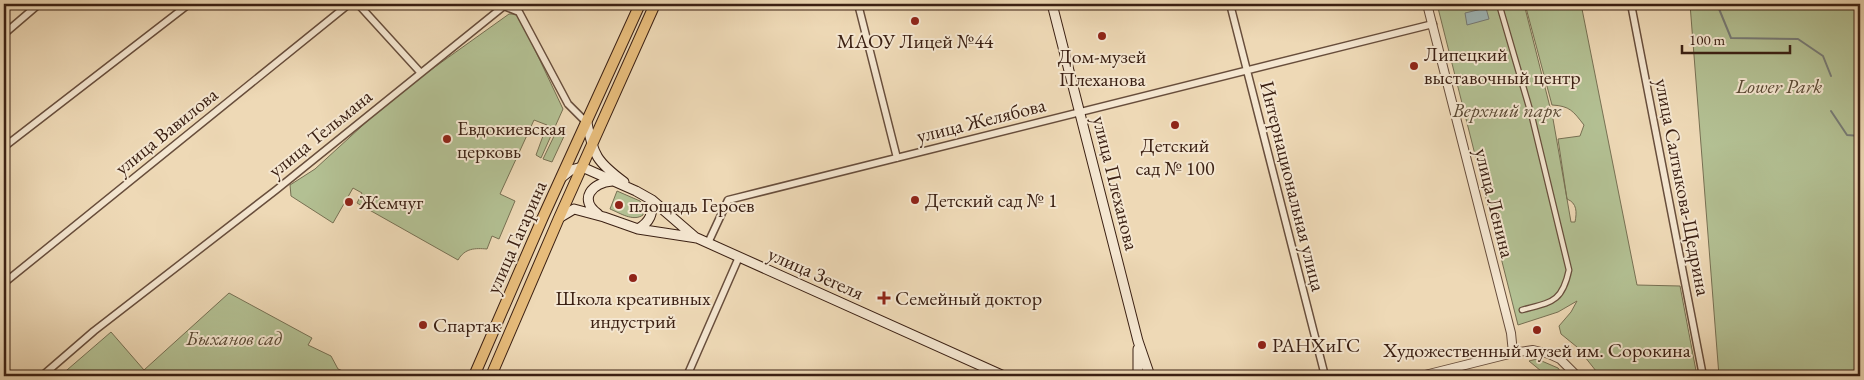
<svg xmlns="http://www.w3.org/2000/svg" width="1864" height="380" font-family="'EB Garamond',serif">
	<rect width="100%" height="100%" fill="#eed9b6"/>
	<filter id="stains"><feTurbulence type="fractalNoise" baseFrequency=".004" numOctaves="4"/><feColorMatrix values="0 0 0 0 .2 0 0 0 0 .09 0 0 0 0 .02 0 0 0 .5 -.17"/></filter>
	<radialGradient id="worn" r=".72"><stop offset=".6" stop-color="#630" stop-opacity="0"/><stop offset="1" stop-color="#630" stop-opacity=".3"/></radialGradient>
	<path fill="#b3c093" stroke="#777053" d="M1437,4H1524L1553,119L1571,222H1575C1577,212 1577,203 1567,199L1558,139L1580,136L1584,125C1573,111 1570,106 1552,105L1525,4H1581L1637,285L1680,286L1697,376H1600L1577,347L1561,334L1559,326L1571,312L1577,301L1558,312L1518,325Z
		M1690,4H1860V376H1719Z
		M509,14H518L563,109L541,158L536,155L547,125L534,120L500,194L515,201L499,239L492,236L487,249C475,248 465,248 458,260L357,203L362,193L353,188L333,223L291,196L290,185L315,169L397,94Z
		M557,130L565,134L552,162L543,159Z
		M617,191L640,201L644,206L643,215C633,222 620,213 610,209Z
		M229,293L312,338L308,345L331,356L338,369L355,376H60L111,332L144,370Z
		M1537,359L1558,368L1564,376H1547L1529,361Z"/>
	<path fill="#9eb7b9" stroke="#767b77" d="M1486,8L1489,19L1467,25L1465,13Z"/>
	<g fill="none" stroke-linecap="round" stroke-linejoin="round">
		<path stroke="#767b77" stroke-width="2" d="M1717,4L1731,38L1798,39L1823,56L1831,76
			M1831,111L1847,135L1860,136"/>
		<g stroke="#684e3c" stroke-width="7">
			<path id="pedestrian" d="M1499,4L1532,117L1569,270C1562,303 1551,302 1522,310"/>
		</g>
		<g stroke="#684e3c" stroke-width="9">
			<path id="minor" d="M358,4L420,72
				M858,4L897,158
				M1230,4L1325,376
				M1631,4L1703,376
				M4,34L39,4
				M4,147L189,4
				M708,243L728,200L1433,24
				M4,283L349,4
				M42,376L94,331L276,190L504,6L519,12L568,104L587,123
				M687,376L739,257"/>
		</g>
		<g stroke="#684e3c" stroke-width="10">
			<path id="tertiary" d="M1427,4L1511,333L1513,353
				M1421,376L1513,353L1533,350L1549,354L1560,359L1577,376"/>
		</g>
		<g stroke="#3b2013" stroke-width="11">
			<path id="secondary" d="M1052,4L1138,341L1150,376
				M587,123C593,155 597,162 624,182
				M561,178L571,170L582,167L636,191L652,200L696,238
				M598,214C578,199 592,183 612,181
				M559,218L574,209L604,217L638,229L697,238L1004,376
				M638,229C650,222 653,214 652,200
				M1138,349V376"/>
		</g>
		<g stroke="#3b2013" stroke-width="12">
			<path id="primary" d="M474,376L543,217L640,4
				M491,376L559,218L655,4"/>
		</g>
		<use href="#pedestrian" stroke="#f4e6d0" stroke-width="4.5"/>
		<use href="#minor" stroke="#f4e6d0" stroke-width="6"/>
		<use href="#tertiary" stroke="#f4e6d0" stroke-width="8"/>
		<use href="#secondary" stroke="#f4e6d0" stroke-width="9"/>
		<use href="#primary" stroke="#e7bc7b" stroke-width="10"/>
	</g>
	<g fill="#8f2418" stroke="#f4e6d0" stroke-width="2">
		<circle cx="915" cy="21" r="5"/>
		<circle cx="1102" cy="36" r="5"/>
		<circle cx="1414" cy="66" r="5"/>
		<circle cx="1175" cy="125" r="5"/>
		<circle cx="447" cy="139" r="5"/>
		<circle cx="915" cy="200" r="5"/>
		<circle cx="349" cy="202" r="5"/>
		<circle cx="619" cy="205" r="5"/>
		<circle cx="633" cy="278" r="5"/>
		<path d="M881.5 290.5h5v5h5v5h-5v5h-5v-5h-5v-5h5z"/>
		<circle cx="423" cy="325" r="5"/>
		<circle cx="1537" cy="330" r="5"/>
		<circle cx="1262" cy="345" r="5"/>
	</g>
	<g text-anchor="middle" stroke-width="4" stroke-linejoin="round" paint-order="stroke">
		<g font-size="20" fill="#3b2013" stroke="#f4e6d0" text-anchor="start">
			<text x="915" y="48" text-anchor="middle">МАОУ Лицей №44</text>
			<text x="1424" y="61">Липецкий<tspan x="1424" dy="23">выставочный центр</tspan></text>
			<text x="1102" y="63" text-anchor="middle">Дом-музей<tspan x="1102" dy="23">Плеханова</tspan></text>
			<text x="457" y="135">Евдокиевская<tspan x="457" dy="23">церковь</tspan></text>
			<text x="1175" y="152" text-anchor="middle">Детский<tspan x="1175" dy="23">сад № 100</tspan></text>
			<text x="925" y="207">Детский сад № 1</text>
			<text x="359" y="209">Жемчуг</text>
			<text x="629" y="212">площадь Героев</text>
			<text x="633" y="305" text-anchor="middle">Школа креативных<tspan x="633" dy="23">индустрий</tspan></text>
			<text x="895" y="305">Семейный доктор</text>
			<text x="433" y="332">Спартак</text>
			<text x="1272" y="352">РАНХиГС</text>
			<text x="1537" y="357" text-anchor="middle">Художественный музей им. Сорокина</text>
		</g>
		<g font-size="20" font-style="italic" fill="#594833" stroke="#f4e6d0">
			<text x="1779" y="93">Lower Park</text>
			<text x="1507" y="117">Верхний парк</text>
			<text x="234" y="345">Быханов сад</text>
		</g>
		<g font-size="20" fill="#3b2013" stroke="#f4e6d0">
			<text transform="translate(981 120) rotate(-14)" y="7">улица Желябова</text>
			<text transform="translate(166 131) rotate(-39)" y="7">улица Вавилова</text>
			<text transform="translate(320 133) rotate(-39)" y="7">улица Тельмана</text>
			<text transform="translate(1116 183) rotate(76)" y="7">улица Плеханова</text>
			<text transform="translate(1293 186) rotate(76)" y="7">Интернациональная улица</text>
			<text transform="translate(1683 187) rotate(79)" y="7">улица Салтыкова-Щедрина</text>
			<text transform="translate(1495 203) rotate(76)" y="7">улица Ленина</text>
			<text transform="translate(516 237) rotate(-66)" y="7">улица Гагарина</text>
			<text transform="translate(816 273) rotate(24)" y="7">улица Зегеля</text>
		</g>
	</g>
	<rect width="1864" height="380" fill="none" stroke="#eed9b6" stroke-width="20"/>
	<rect x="5" y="5" width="1854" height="370" fill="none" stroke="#3b2013" stroke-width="2.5"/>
	<rect x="10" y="10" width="1844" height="360" fill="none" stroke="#3b2013"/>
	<path d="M1682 45v8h108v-8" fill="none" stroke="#3b2013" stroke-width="2.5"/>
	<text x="1689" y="45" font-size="15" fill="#3b2013" stroke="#f4e6d0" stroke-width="4" paint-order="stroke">100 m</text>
	<rect width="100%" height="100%" filter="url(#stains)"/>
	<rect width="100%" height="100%" fill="url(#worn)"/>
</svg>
